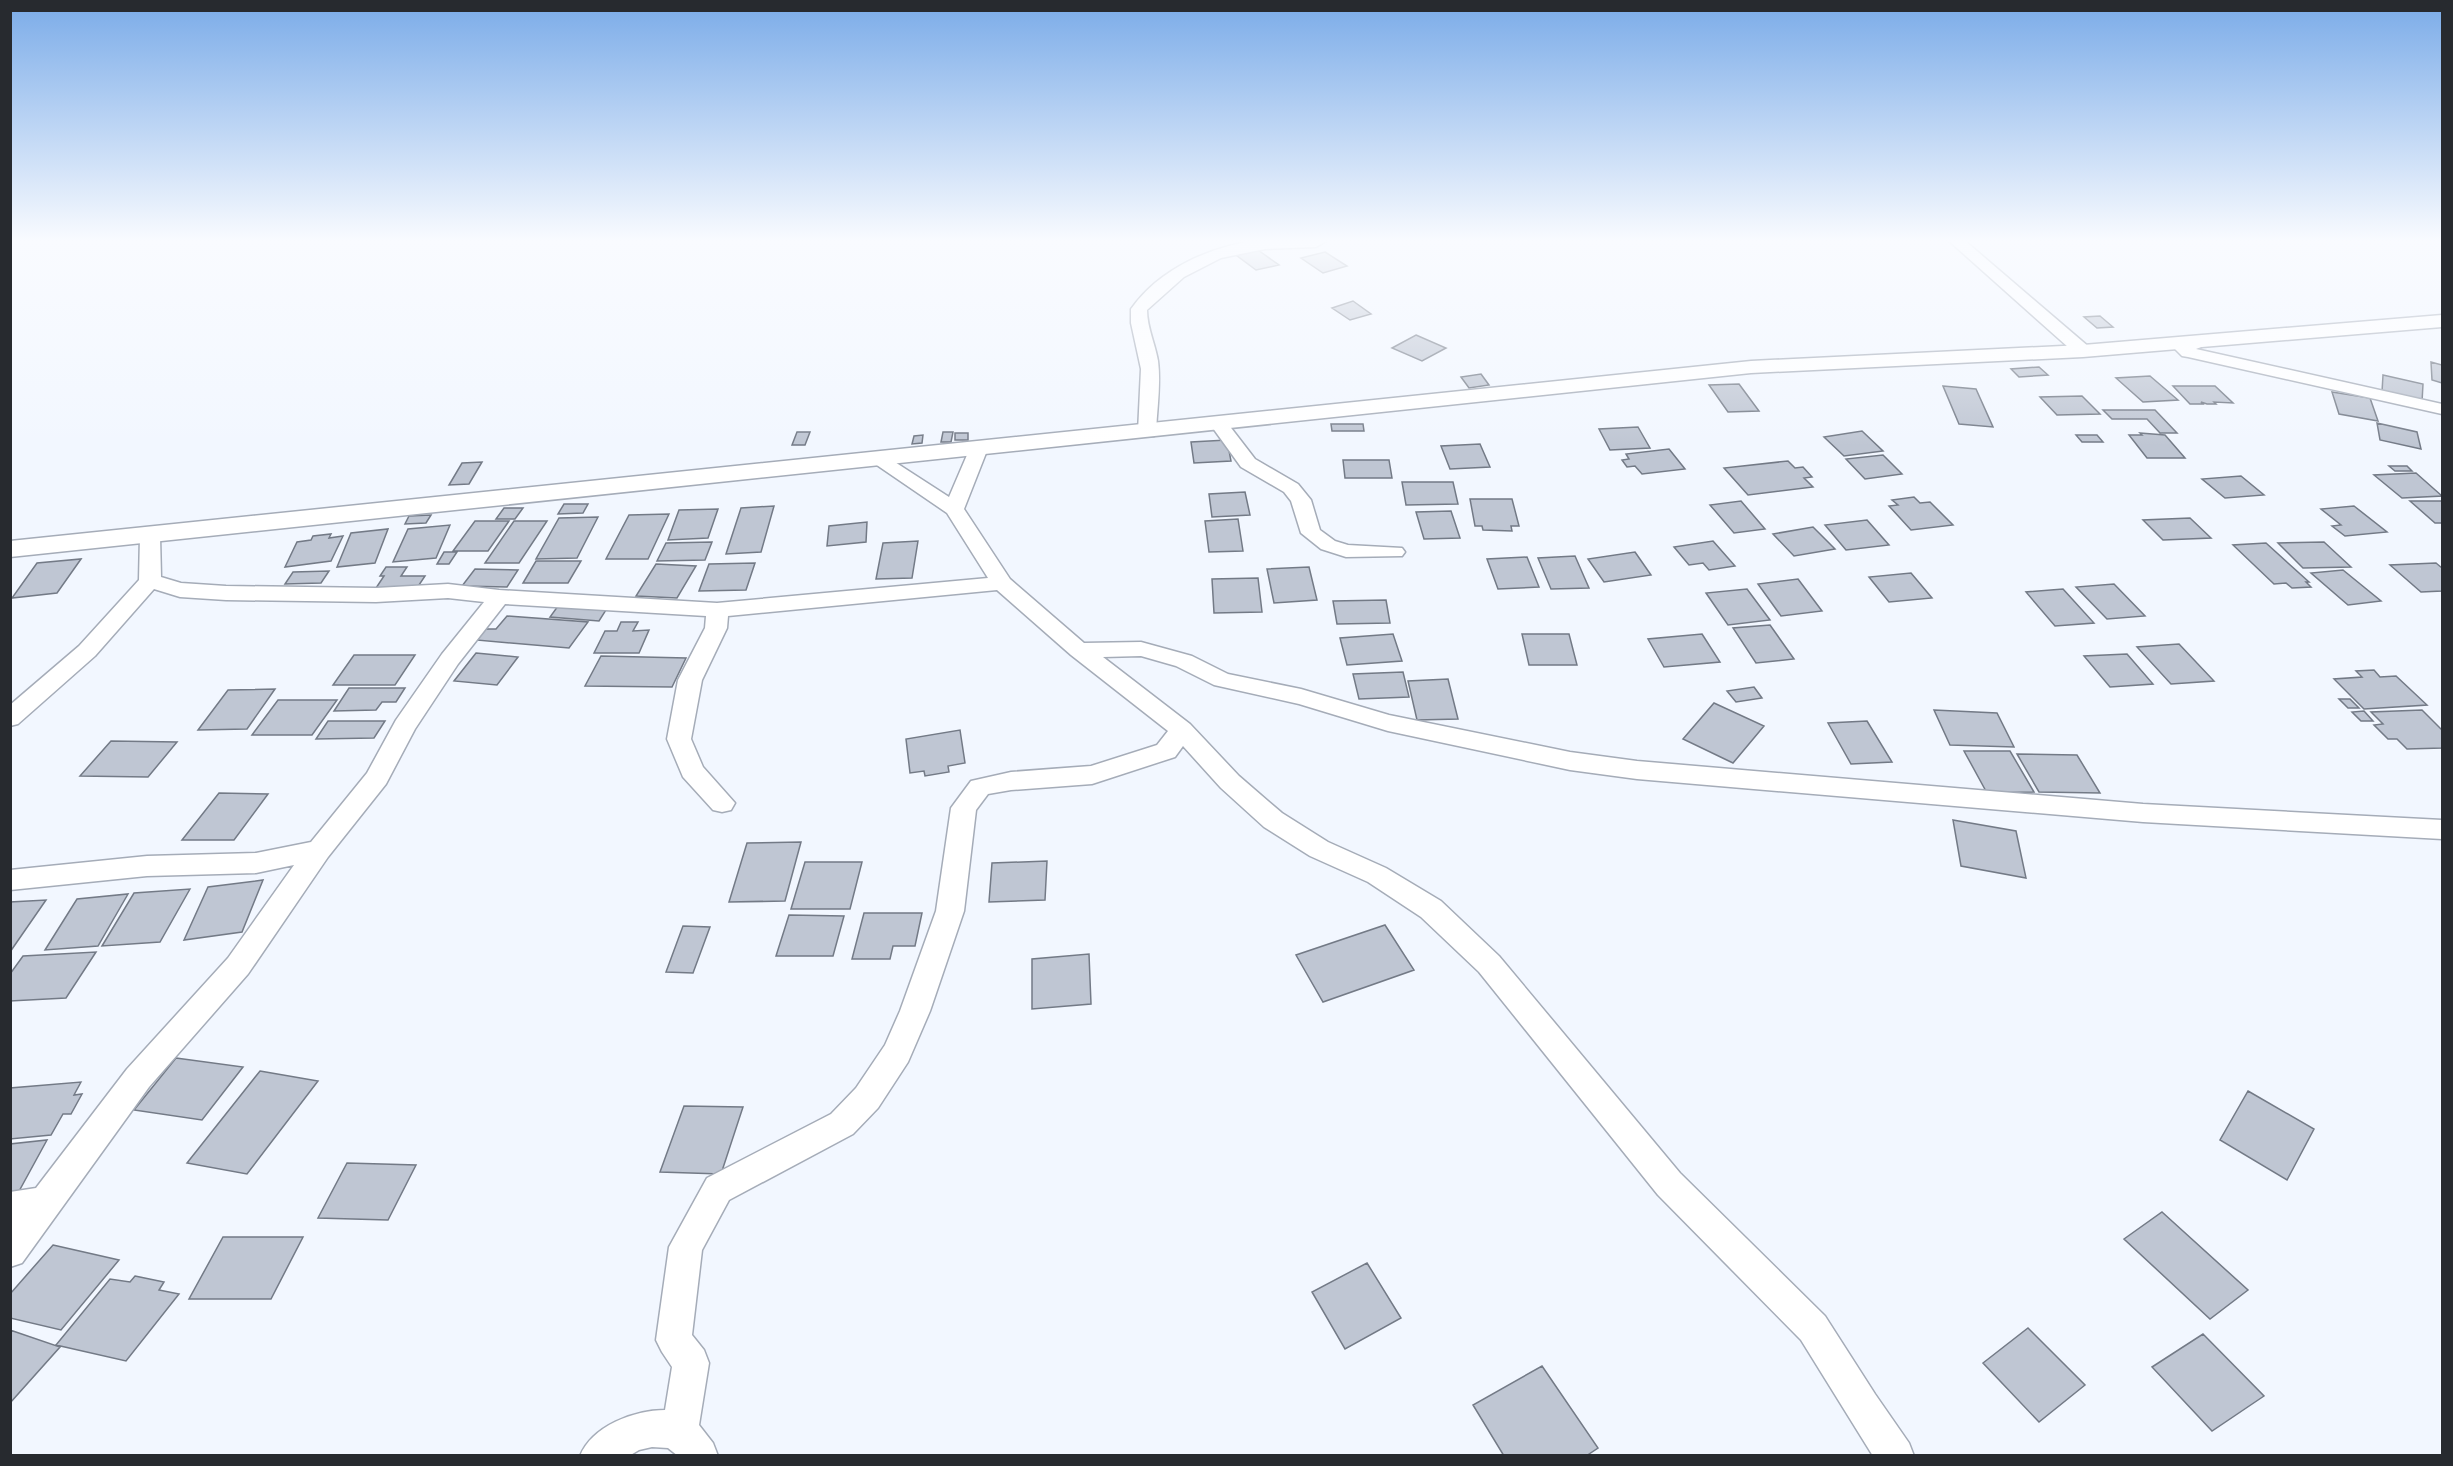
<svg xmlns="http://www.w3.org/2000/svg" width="2453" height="1466" font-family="'IBM Plex Serif',serif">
	<rect width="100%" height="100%" fill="#f2f7ff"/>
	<path fill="#bfc6d3" stroke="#737a86" stroke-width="1.5" d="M1258,250L1279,265L1256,270L1236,255Z
		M1325,252L1347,266L1323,273L1301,258Z
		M1353,301L1371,314L1350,320L1332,308Z
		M2100,316L2113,327L2097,328L2084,317Z
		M1416,335L1446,348L1422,361L1392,348Z
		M2431,362L2442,365V383L2432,380Z
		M2039,367L2048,375L2019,377L2011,369Z
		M1481,374L1489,385L1469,388L1461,377Z
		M2383,375L2423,384L2422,402L2382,392Z
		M2150,376L2178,400L2143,402L2116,378Z
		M1739,384L1759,411L1728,412L1709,385Z
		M1943,386L1976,389L1993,427L1959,424Z
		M2173,386H2215L2233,403L2214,402L2216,404H2207L2201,402L2203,404H2190Z
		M2332,392L2370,398L2378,421L2339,414Z
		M2082,396L2100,414L2057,415L2040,397Z
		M2103,410H2155L2177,433H2160L2147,419H2112Z
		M2377,423L2417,432L2421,449L2380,440Z
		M1331,424H1363L1364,431H1332Z
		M1638,427L1650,448L1610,450L1599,429Z
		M1862,431L1883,451L1844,456L1824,437Z
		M797,432H810L805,445H792Z
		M943,432H953L951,442H941Z
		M955,433H968V440H955Z
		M2140,433L2165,435L2185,458H2147L2129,435H2142Z
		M923,435L922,443L912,444L914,436Z
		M2076,435H2097L2103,442H2082Z
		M1227,440L1231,461L1194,463L1191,442Z
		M1480,444L1490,467L1450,469L1441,446Z
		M1669,449L1685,469L1642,474L1635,466L1627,467L1622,460L1629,459L1626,454Z
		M1883,455L1902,474L1865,479L1846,459Z
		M1343,460H1389L1392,478H1345Z
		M1788,461L1795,468L1803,467L1812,477L1804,478L1813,487L1748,495L1724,468Z
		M482,462L469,484L449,485L462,463Z
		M2389,466H2407L2412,471H2395Z
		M2416,473L2442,496L2402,498L2374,475Z
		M2241,476L2264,495L2225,498L2202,479Z
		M1402,482H1453L1458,504L1406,505Z
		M1245,492L1250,515L1212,517L1209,494Z
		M1914,497L1920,503L1930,502L1953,525L1911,530L1889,506L1898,505L1892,500Z
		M1470,499H1512L1519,526H1511L1512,531L1483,530L1482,526H1475Z
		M1741,501L1765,529L1734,533L1710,505Z
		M2410,501H2442V523H2435Z
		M564,504H588L583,513L558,514Z
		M774,506L761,552L726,554L741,508Z
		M2354,506L2387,532L2345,536L2332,526L2341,525L2321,509Z
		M504,508H523L515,519H496Z
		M718,509L708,538L668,540L679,510Z
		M1451,511L1460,538L1424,539L1416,512Z
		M669,514L648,559H606L629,515Z
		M431,515L426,523L405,524L409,516Z
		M598,517L577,558L536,559L559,518Z
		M2190,518L2211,538L2163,540L2143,520Z
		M1238,519L1243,551L1209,552L1205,521Z
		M1867,520L1889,545L1846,550L1825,525Z
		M475,521H509L488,551H453Z
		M514,521H547L519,563H485Z
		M867,522L866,542L827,546L829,526Z
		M450,525L436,558L393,562L408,529Z
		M1813,527L1835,549L1794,556L1773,534Z
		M388,529L375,563L337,567L351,533Z
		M331,534L329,538L343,536L331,561L285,567L297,542L311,540L313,536Z
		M918,541L912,578L876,579L883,543Z
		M1713,541L1735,566L1709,570L1703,563L1689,565L1674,547Z
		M712,542L705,560L657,561L666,543Z
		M2324,542L2351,567L2303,568L2278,543Z
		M2266,543L2309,582H2306L2311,587L2292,588L2286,583L2274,584L2233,545Z
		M444,552H457L449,564H437Z
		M1635,552L1651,575L1604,582L1588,559Z
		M1575,556L1589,588L1551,589L1538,558Z
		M1527,557L1539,587L1498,589L1487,559Z
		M81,559L57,593L12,598L37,563Z
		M536,561H581L568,583H523Z
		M755,563L746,590L699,591L709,564Z
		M2436,563L2442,568V591L2421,592L2390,565Z
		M656,564L696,566L677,598L636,596Z
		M386,567H407L401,576H425L417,588H376L384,576H380Z
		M1309,567L1317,600L1274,603L1267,569Z
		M475,569L518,570L507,587L462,586Z
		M2343,570L2381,601L2348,605L2311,573Z
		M329,571L321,583L285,584L293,572Z
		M1911,573L1932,598L1889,602L1869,577Z
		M1258,578L1262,612L1214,613L1212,579Z
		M1798,579L1822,611L1781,616L1758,584Z
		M2114,584L2145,616L2107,619L2076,587Z
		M1747,589L1770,620L1728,625L1706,593Z
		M2063,589L2094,623L2055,626L2026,592Z
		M1386,600L1390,623L1337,624L1333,601Z
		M558,606L606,610L599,621L550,617Z
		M507,616L588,622L569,648L476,640L486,629H496Z
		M621,622H638L633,631L649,630L639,653H594L605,631H617Z
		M1770,625L1794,659L1756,663L1733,628Z
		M1393,634L1402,661L1347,665L1340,638Z
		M1522,634H1569L1577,665H1529Z
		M1702,634L1720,662L1664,667L1648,639Z
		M2179,644L2214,681L2171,684L2137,647Z
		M476,653L518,657L497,685L454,681Z
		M2127,654L2153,684L2110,687L2084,656Z
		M354,655H415L395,685H333Z
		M601,656L686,658L672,687L585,686Z
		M2374,670L2380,677L2396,676L2427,705L2364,709L2334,679L2362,677L2356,671Z
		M1403,672L1409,697L1359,699L1353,674Z
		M1448,679L1458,719L1417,720L1408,681Z
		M1754,687L1762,698L1736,702L1727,691Z
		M349,688H405L396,702H382L376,710L334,711Z
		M275,689L247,729L198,730L228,690Z
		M2339,699H2350L2359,708H2348Z
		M278,700H337L312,735H252Z
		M1714,703L1764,726L1733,763L1683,739Z
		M1934,710L1997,713L2014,747L1950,745Z
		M2422,710L2442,730V748L2407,749L2397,739H2388L2374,725L2383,724L2371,712Z
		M2364,711L2373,721H2361L2352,712Z
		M328,721H385L374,738L316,739Z
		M1867,721L1892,762L1851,764L1828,723Z
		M960,730L965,763L948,766L949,772L925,776L924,771L910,773L906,739Z
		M111,741L177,742L148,777L80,776Z
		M1964,751H2010L2034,792L1987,793Z
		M2017,754L2077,755L2100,793L2039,792Z
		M219,793L268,794L234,840H182Z
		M1953,820L2016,831L2026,878L1961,866Z
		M801,842L785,901L729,902L747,843Z
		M1047,861L1045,900L989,902L992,863Z
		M805,862H862L850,909H791Z
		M263,880L242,932L184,940L208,887Z
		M190,889L160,942L102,946L134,893Z
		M128,894L98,946L45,950L77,899Z
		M46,900L10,952V902Z
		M864,913H922L915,946H893L890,959H852Z
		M789,915L844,916L833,956H776Z
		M1385,925L1414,970L1323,1002L1296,955Z
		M683,926L710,927L693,973L666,972Z
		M96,952L66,998L10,1001V974L23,956Z
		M1089,954L1091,1004L1032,1009V959Z
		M176,1058L243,1067L202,1120L134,1110Z
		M260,1071L318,1081L247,1174L187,1163Z
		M81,1082L74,1095L82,1094L71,1114H63L51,1135L10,1139V1088Z
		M2248,1091L2314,1129L2287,1180L2220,1140Z
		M684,1106L743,1107L721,1174L660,1172Z
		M47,1140L18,1193H10V1144Z
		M347,1163L416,1165L388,1220L318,1218Z
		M2162,1212L2248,1290L2210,1319L2124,1239Z
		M223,1237H303L271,1299H189Z
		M53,1245L119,1260L61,1330L10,1318V1294Z
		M1367,1263L1401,1318L1345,1349L1312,1292Z
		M135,1276L164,1282L159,1290L179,1294L126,1361L56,1345L110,1279L130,1282Z
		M2028,1328L2085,1385L2039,1422L1983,1363Z
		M10,1330L60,1347L10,1403Z
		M2203,1334L2264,1396L2212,1431L2152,1367Z
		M1542,1366L1598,1448L1586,1456H1504L1473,1405Z"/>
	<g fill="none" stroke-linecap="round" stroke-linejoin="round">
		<g stroke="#a5acb8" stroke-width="3">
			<path id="minor" d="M1258,240H1328L1316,247L1265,249L1221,258L1184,277L1147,310C1147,328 1155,343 1158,361C1161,384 1157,408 1156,432L1154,436H1140L1138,432L1141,369L1131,323V309C1160,268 1210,247 1258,240Z
				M1948,240H1964L2089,347L2091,351L2089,355H2077Z
				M2200,336L2208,341L2206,345L2196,349L2442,404V414L2188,357L2182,356L2174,348L2176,344Z
				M1219,419L1225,420L1255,459L1298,484L1311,500L1320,530L1335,541L1348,545L1402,548L1405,552L1402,556L1346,557L1321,549L1301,533L1291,501L1284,492L1241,467L1210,424L1213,420Z
				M979,442L986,444L988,448L964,509L1010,579L1084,643L1141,642L1192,656L1228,674L1301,689L1389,715L1570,752L1637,761L2143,804L2442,820V839L2143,822L1637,779L1570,770L1388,731L1299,704L1214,685L1176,666L1141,656L1103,657L1190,724L1239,776L1282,813L1328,842L1386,868L1441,901L1499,956L1680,1173L1825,1316L1875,1394L1909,1443L1914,1456H1873L1801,1340L1658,1195L1479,972L1421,917L1368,882L1310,856L1264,827L1221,788L1183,746L1175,757L1092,784L1011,790L988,794L976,810L964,911L930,1011L908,1062L878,1108L853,1134L729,1200L702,1250L692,1335L704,1350L709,1363L699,1425L713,1443L718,1456H678L668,1448L652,1447L639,1450L629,1456H580C592,1426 634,1410 665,1410L672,1367L662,1352L656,1340L669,1247L707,1178L831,1114L856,1088L885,1045L900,1011L936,911L951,808L971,781L1011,772L1091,766L1157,745L1168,731L1071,655L997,590L728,616L727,628L702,680L691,739L703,767L735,803L731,810L722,812L713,810L683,777L667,739L678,680L705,628L706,616L505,604L458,664L415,729L386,784L328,857L248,974L149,1087L22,1263L10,1267V1192L36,1188L127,1069L228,958L294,865L256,873L147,876L10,890V870L147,856L256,853L311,842L367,773L396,720L442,654L484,602L448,598L376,602L226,600L180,597L154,589L95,656L18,724L10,726V705L79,646L139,580L140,536L143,532H157L160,536L161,577L181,583L226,586L376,588L448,584L499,590L717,603L988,578L947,513L868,459L870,455H884L949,497L970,448L972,444Z"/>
		</g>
		<g stroke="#a5acb8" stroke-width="3">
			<path id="tertiary" d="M2442,315V327L2083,357L1751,373L10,557V541L1751,361L2083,345Z"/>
		</g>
		<use href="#minor" fill="#fff" fill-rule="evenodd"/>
		<use href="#tertiary" fill="#fff" fill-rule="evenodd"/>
	</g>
	<linearGradient id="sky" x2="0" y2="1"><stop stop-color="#7aabe8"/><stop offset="0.54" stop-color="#f9fbff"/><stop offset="1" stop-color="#f9fbff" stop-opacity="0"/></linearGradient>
	<rect width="2453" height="446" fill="url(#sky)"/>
	<rect width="2453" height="1466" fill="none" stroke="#272a2f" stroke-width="24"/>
</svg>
